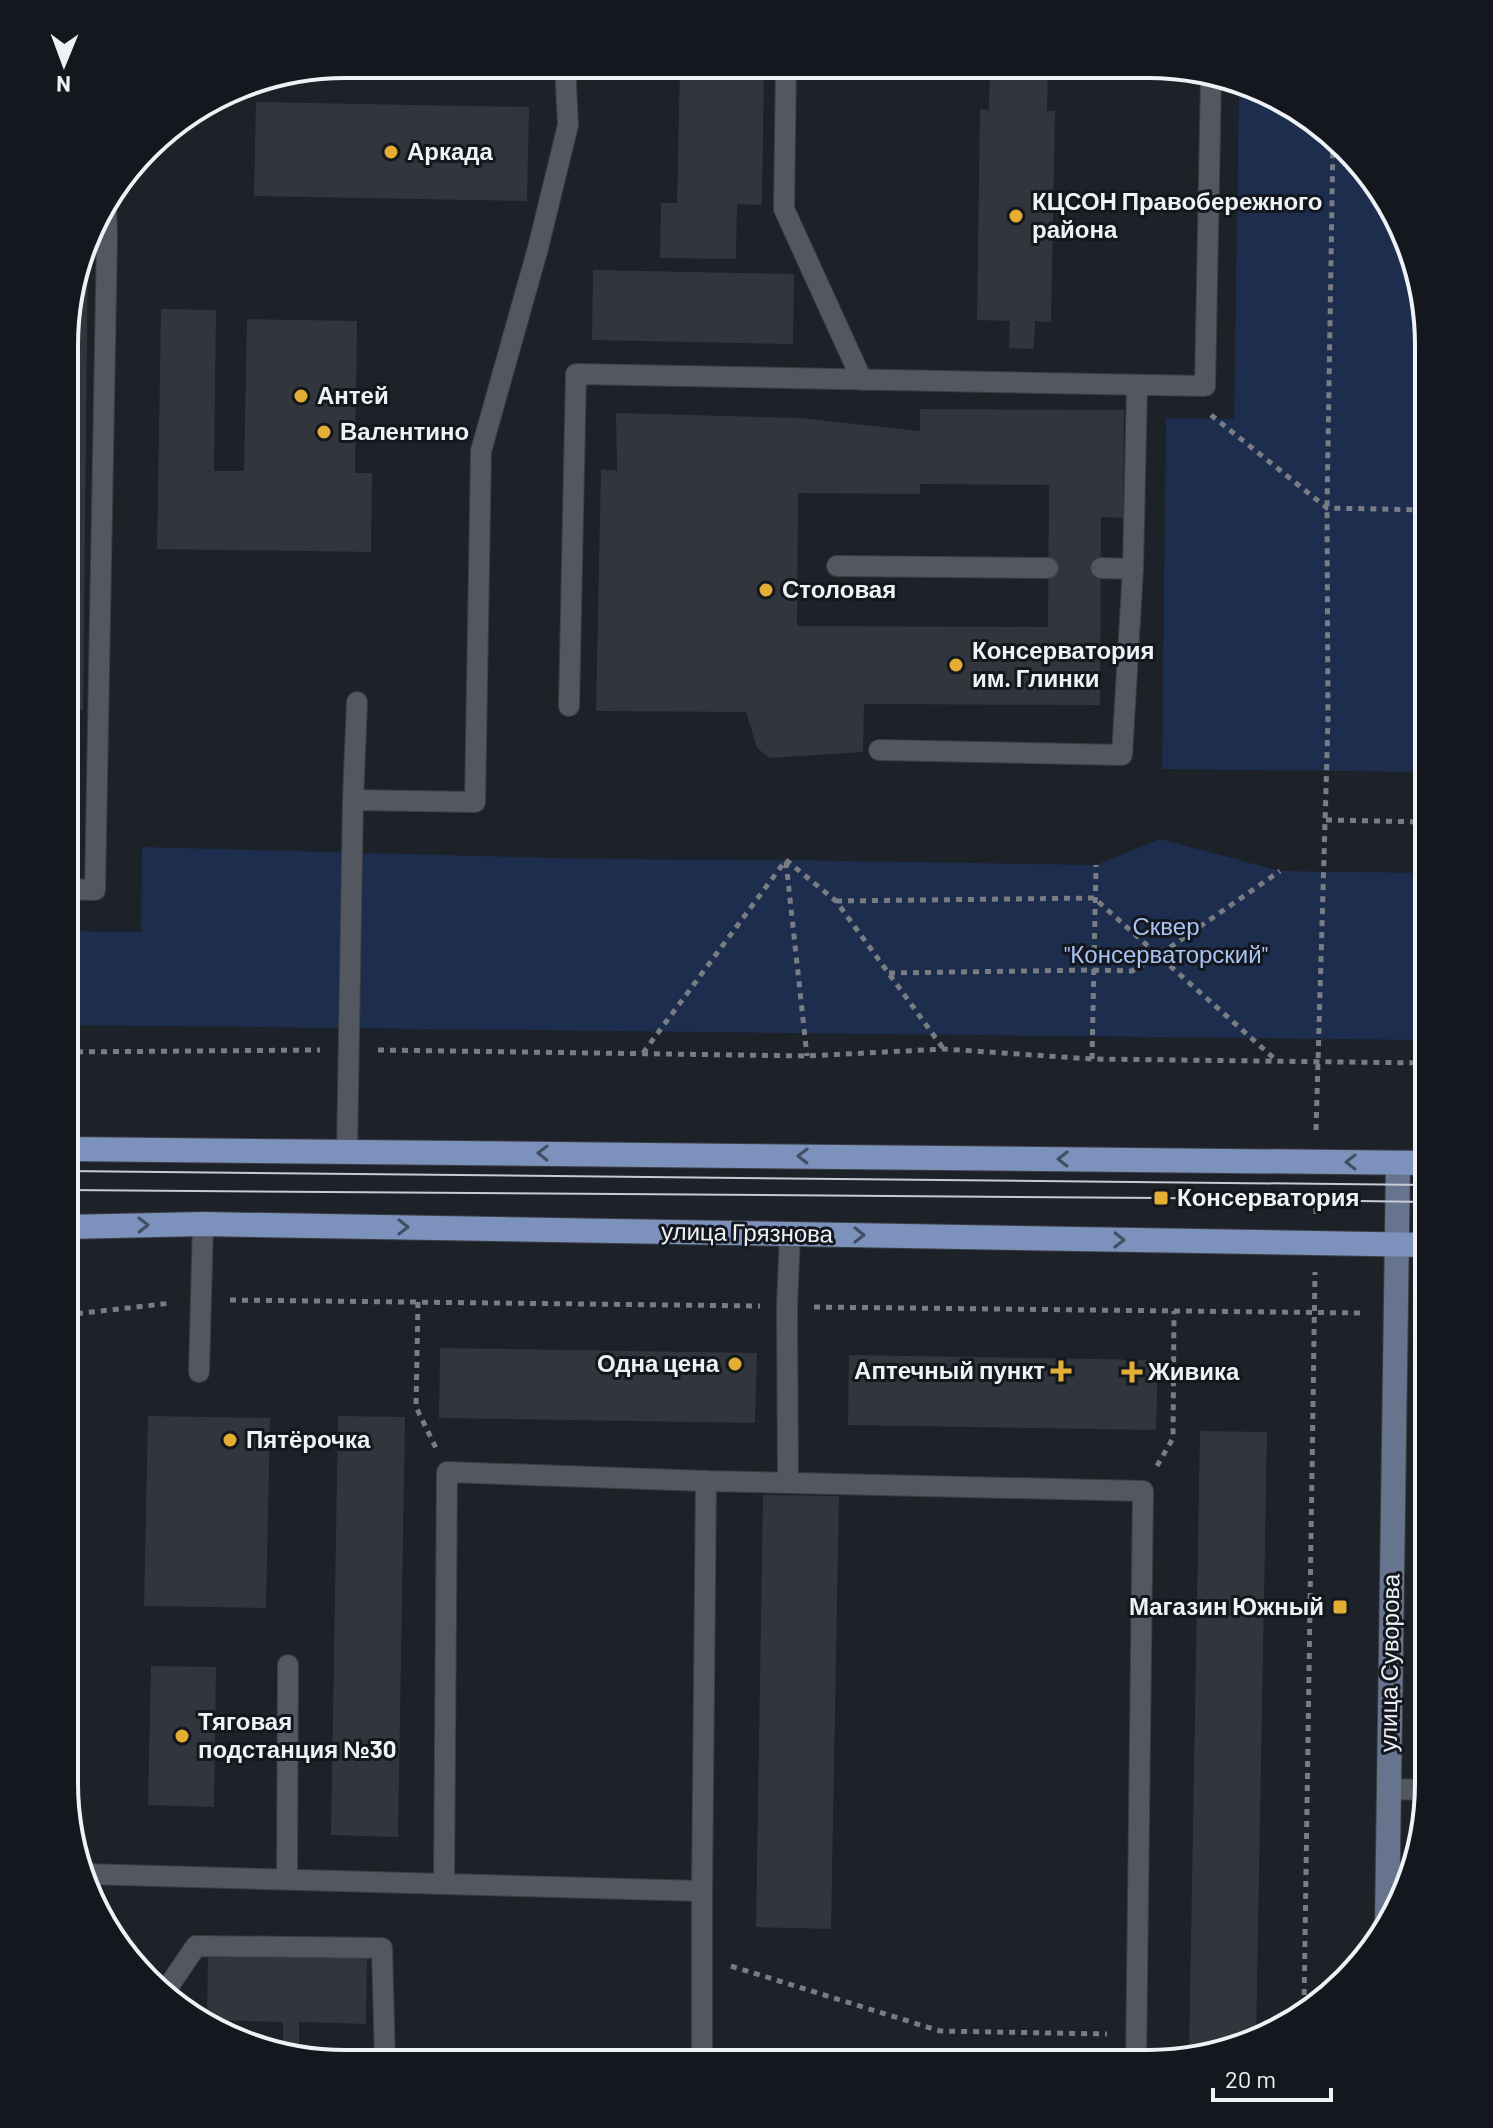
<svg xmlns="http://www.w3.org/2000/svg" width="1493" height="2128" font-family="Barlow,sans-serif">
	<rect width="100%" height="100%" fill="#1d2128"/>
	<path fill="#1d2d4d" d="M1239,89L1319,122L1400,221L1429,345V772L1162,769L1166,418L1234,419Z
		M1160,839L1280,871L1429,873V1040L65,1025V931L141,932L142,847L594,859L786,860L1096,865Z"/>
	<path fill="#31353c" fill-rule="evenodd" d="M680,65H764L762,205L737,204L736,259L660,258L661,203H677Z
		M990,66H1048L1047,111H1055L1051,322L1035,321L1034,349L1009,348L1010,321L977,320L980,109L989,110Z
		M1089,66H1124V69H1089Z
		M256,102L529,107L527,201L254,196Z
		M88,244L83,710L66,709V308Z
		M593,270L794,274L793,344L592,340Z
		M161,309L216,310L214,471H244L247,319L357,321L355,473H372L371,552L157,549Z
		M920,409L1124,410L1123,518L1101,517L1100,705L864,704L863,752L770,758L757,748L746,712L596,711L601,469L617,471L616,413L800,418L920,431ZM920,484L1049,485L1048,627L797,626L798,493L920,494Z
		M440,1348L757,1353L755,1423L439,1418Z
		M849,1355L1158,1360L1156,1430L848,1425Z
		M148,1416L270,1418L266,1608L144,1606Z
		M338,1416L405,1417L398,1837L331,1835Z
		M1200,1431L1267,1432L1256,2039L1189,2054Z
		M763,1495L839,1496L831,1929L756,1927Z
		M151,1666L216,1667L214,1807L148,1805Z
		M208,1951L367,1954L366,2024L299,2022V2057L283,2051V2022L207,2020Z"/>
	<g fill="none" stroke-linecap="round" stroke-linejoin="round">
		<g stroke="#3b3e43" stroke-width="22">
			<path id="lane" d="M786,65L784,209L862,380
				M837,566L1048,568
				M1101,568L1133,569
				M569,706L576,374L1205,386L1211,78
				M879,750L1122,755L1133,569L1137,385
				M353,800L357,702
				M66,889L95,890L107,238L106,199
				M347,1151L353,800L475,802L481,451L538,248L568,125L565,65
				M199,1372L203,1224
				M788,1482L787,1306L790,1234
				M1389,1789L1428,1790
				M85,1874L702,1891L706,1481L1143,1491L1136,2064
				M287,1879L288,1665
				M444,1883L447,1472L706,1481
				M702,1891V2063
				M164,1993L196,1946L382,1948L385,2062"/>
		</g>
		<g stroke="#3b3e43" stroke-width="26">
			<path id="secondary" d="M1387,1924L1398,1163"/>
		</g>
		<g stroke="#3b3e43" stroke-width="26">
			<path id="primary" d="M65,1149L1429,1163
				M65,1227L203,1224L1429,1245"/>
		</g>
		<path stroke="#797d83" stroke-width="5" stroke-dasharray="6 6" stroke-linecap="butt" d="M1211,415L1327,508L1429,510
			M1326,820L1429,822
			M786,860L836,901L943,1048
			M786,862L807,1056
			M836,901L1094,898L1277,1061
			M889,973L1093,970L1132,971L1159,955L1280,871
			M378,1050L807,1056L944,1049L1092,1059L1429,1063
			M65,1052L320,1050
			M643,1053L786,860
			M1092,1059L1096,865
			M1316,1130L1328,721L1327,508L1333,139
			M1316,1214V1192
			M230,1300L760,1306
			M418,1302L416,1407L436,1448
			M814,1307L1364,1313
			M65,1315L172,1303
			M1157,1466L1173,1438L1174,1311
			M731,1966L940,2031L1107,2034
			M1304,2007L1315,1272"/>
		<use href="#lane" stroke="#53575f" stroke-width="20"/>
		<use href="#secondary" stroke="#67748d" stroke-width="24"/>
		<use href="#primary" stroke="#7c91bb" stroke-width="24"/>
		<path stroke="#c8cbd1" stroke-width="2" d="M65,1171L1429,1185
			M65,1190L1161,1198L1429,1202"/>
	</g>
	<defs><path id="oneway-chevron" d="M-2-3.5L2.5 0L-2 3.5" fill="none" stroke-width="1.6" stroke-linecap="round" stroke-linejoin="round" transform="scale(2)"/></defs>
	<g stroke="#434e65">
		<use href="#oneway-chevron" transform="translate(543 1153) rotate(-179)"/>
		<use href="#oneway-chevron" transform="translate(803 1156) rotate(-179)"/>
		<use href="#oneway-chevron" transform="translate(1063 1159) rotate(-179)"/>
		<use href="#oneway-chevron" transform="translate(1351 1162) rotate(-179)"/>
		<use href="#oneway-chevron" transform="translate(143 1225) rotate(-1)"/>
		<use href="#oneway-chevron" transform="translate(403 1227) rotate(1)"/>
		<use href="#oneway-chevron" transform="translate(859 1235) rotate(1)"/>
		<use href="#oneway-chevron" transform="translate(1119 1240) rotate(1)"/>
	</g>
	<g fill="#e4ae35" stroke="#14181e" stroke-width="3">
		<circle cx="391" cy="152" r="8"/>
		<circle cx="1016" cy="216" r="8"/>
		<circle cx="301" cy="396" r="8"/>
		<circle cx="324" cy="432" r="8"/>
		<circle cx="766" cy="590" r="8"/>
		<circle cx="956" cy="665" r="8"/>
		<rect x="1153" y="1190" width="16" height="16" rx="4"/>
		<circle cx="735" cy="1364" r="8"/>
		<path d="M1057 1359h8v8h8v8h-8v8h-8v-8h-8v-8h8z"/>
		<path d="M1128 1360h8v8h8v8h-8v8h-8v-8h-8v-8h8z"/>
		<circle cx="230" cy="1440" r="8"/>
		<rect x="1332" y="1599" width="16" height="16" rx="4"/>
		<circle cx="182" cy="1736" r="8"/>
	</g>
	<g text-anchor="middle" stroke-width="6" stroke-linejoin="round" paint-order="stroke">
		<g font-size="24" font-weight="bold" fill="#eef1f6" stroke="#14181e" text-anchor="start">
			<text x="407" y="160">Аркада</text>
			<text x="1032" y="210">КЦСОН Правобережного<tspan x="1032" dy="28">района</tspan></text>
			<text x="317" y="404">Антей</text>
			<text x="340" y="440">Валентино</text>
			<text x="782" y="598">Столовая</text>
			<text x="972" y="659">Консерватория<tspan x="972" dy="28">им. Глинки</tspan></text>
			<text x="1177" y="1206">Консерватория</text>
			<text x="719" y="1372" text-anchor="end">Одна цена</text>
			<text x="1045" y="1379" text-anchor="end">Аптечный пункт</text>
			<text x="1148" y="1380">Живика</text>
			<text x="246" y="1448">Пятёрочка</text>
			<text x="1324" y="1615" text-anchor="end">Магазин Южный</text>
			<text x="198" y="1730">Тяговая<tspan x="198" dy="28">подстанция №30</tspan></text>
		</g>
		<g font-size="24" fill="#a8c2f3" stroke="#14181e">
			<text x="1166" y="935">Сквер<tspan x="1166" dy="28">"Консерваторский"</tspan></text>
		</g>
		<g font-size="24" fill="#eef1f6" stroke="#14181e">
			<text transform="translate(747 1233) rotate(1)" y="8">улица Грязнова</text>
			<text transform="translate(1390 1663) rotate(-89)" y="8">улица Суворова</text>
		</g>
	</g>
	<path d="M0 0H1493V2128H0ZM345 78H1148A267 267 0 0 1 1415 345V1783A267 267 0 0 1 1148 2050H345A267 267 0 0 1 78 1783V345A267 267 0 0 1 345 78Z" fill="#14181e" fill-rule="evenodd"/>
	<path fill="none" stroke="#eef1f6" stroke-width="4" d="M345 78H1148A267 267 0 0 1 1415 345V1783A267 267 0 0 1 1148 2050H345A267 267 0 0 1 78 1783V345A267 267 0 0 1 345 78Z"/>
	<g transform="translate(64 64) rotate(181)" stroke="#14181e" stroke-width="6" paint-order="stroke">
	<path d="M0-6L14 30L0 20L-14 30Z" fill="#eef1f6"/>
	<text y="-12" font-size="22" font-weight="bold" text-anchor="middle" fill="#eef1f6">N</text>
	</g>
	<path d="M1213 2088v12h118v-12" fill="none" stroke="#eef1f6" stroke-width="4"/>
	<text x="1225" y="2088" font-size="24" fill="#eef1f6" stroke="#14181e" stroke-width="6" paint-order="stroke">20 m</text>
</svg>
